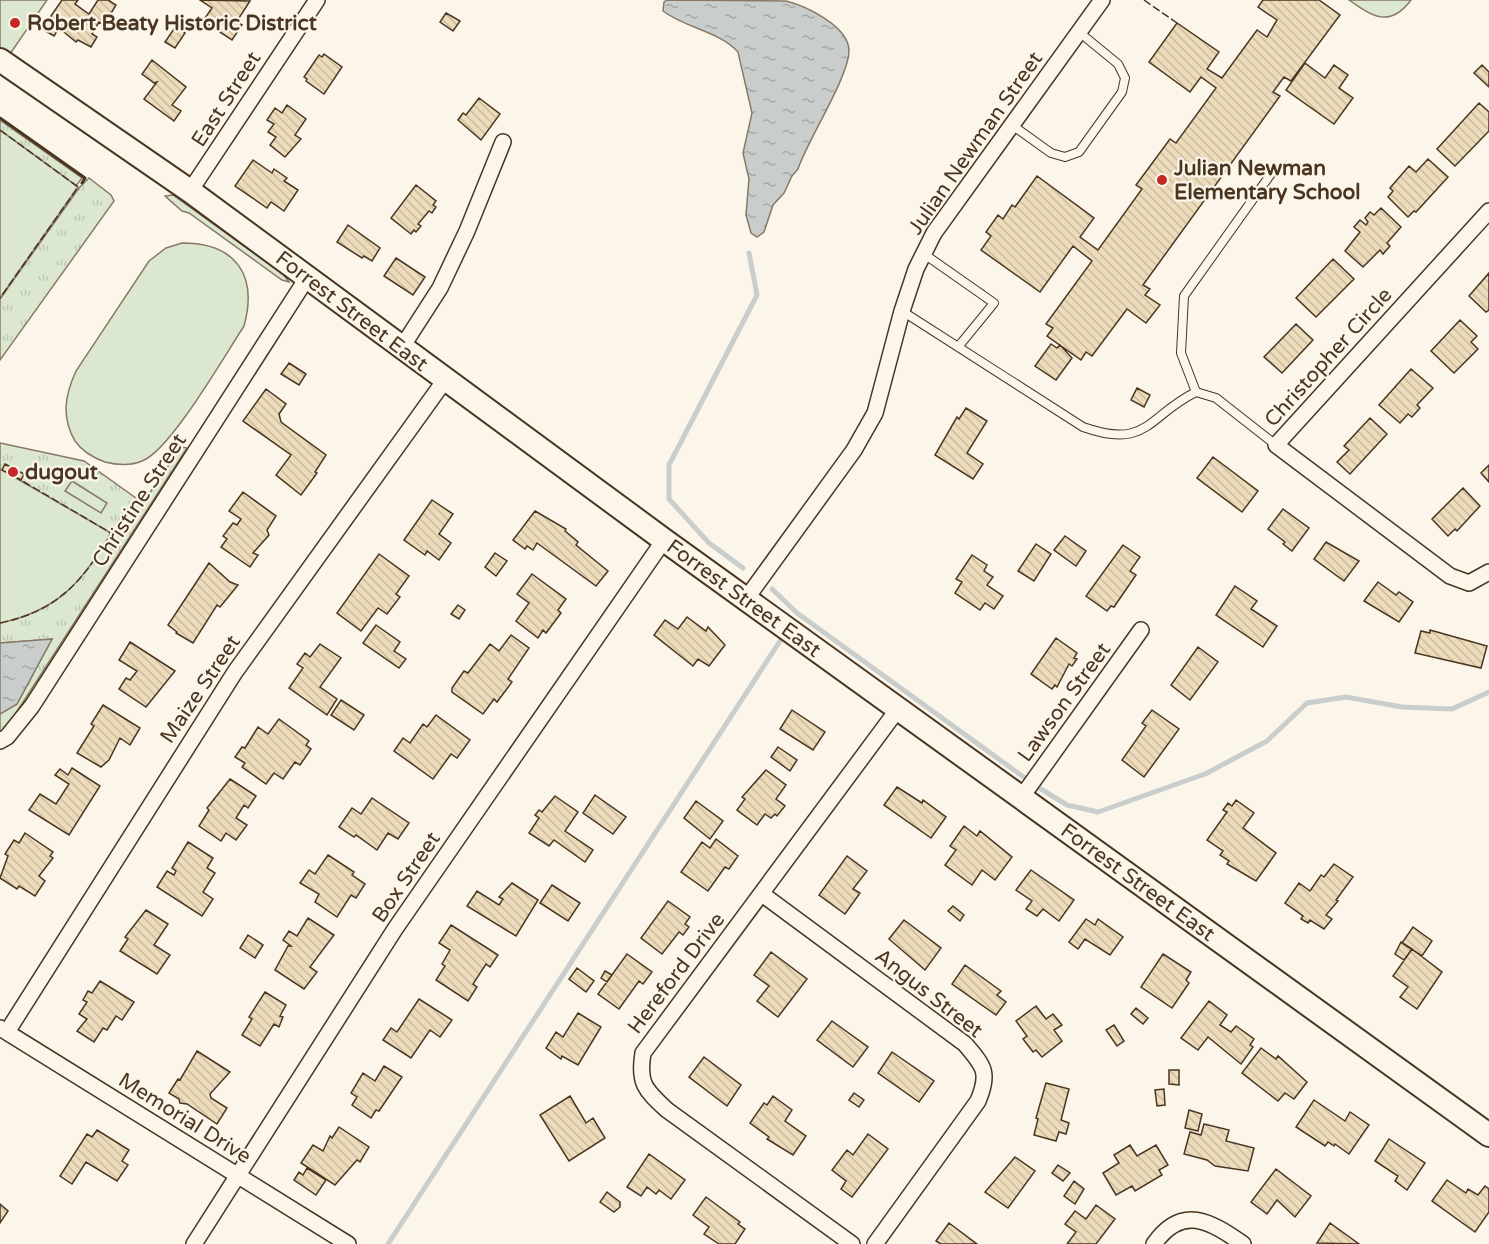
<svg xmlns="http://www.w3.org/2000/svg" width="1489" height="1244" font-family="'Varela Round',sans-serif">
	<defs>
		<pattern id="grass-tufts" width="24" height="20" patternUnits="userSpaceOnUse" patternTransform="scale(1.5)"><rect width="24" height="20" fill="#dce7d0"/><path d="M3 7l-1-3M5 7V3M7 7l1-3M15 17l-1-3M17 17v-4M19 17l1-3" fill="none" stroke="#bec7b2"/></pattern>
		<pattern id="water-ripples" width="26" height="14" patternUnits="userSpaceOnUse" patternTransform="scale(1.5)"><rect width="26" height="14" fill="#c9cecd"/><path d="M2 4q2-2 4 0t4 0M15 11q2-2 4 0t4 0" fill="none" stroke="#a5a8a6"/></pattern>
		<pattern id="building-back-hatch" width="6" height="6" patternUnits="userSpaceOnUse" patternTransform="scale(1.5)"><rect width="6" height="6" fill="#ecdcbc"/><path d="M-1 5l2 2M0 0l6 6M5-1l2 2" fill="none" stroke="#ccbda1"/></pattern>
	</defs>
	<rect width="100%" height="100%" fill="#fbf6e9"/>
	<path fill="url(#grass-tufts)" stroke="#887966" stroke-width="1.5" d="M0,120L82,178L76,186L0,130Z
		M89,178L111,195L114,201L0,360V299L79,188Z
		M173,195L283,274L289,282L282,280L189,213L182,211L165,196Z
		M0,443L84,461L143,503L181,447L187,448L7,727L0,732V714L17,704L52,639L0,643Z"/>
	<path fill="#dce7d0" stroke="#887966" stroke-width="1.5" d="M0,0H47L8,57L0,51Z
		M1349,0H1411C1390,28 1373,17 1349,0Z
		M0,130L78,187L0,298Z
		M182,243C236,243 258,275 244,326C225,355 170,451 142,461C131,466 116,465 105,462C94,458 82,451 75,441C61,417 65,395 76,371L149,261L166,248Z
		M0,469L111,533C83,582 57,611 0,623Z
		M72,481L107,503L101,513L65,491Z"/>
	<path fill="url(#water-ripples)" stroke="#887966" stroke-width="1.5" d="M667,0L786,1C806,6 848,26 849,50C850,75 807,141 798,169L792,176L784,193L773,205L764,232L757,237L751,233L746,215L749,179L743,153L752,113L738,52C719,31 685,28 663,11L664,2Z
		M52,639L17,704L0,714V643Z"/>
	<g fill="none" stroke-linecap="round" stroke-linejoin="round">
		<path stroke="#c9cecd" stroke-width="5" d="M743,568L709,543L669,499V465L757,295L749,253
			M772,589L797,613L1036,786L1067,805L1098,812L1205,774L1267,741L1307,703L1346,697L1402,707L1452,709L1489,692
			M388,1244L780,641"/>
	</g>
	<path fill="url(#building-back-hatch)" stroke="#4a3520" stroke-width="1.5" d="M62,0H78L75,4L89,14L98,0H108L116,5L104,25L99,22L92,34L97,37L91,47L78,40L76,42L59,28L54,36L42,29Z
		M200,0L250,1L237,21L242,25L232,40L203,21L212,8Z
		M1263,0H1319L1340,15L1291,81L1284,77L1273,92L1280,96L1143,285L1150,289L1145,295L1160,305L1146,323L1127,309L1092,356L1086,352L1081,360L1047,336L1053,328L1046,324L1092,261L1073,246L1040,292L981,250L991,236L986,232L998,215L1003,219L1012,205L1015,207L1037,176L1094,218L1080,237L1098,250L1142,189L1136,185L1170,139L1176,143L1216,88L1201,77L1190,92L1149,62L1177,23L1219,52L1207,69L1222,78L1257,30L1267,37L1277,20L1258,7Z
		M446,13L460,21L453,31L440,22Z
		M176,26L185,33L175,48L165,42Z
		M324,54L342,67L324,94L306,81L307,79L304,77L319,55L322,57Z
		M152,60L186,87L172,105L181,111L174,121L144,99L157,82L154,83L142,74Z
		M1305,63L1325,78L1334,65L1348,75L1339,88L1353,98L1334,124L1286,90Z
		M1482,65L1489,72V87L1474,73Z
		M479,98L500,114L481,140L458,120L463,113L466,115Z
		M1479,103L1489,112V131L1455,166L1437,149Z
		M287,105L306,119L295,135L301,139L285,157L270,145L276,137L268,132L274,124L267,120L275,108L282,113Z
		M1428,159L1448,177L1416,212L1414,211L1408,217L1388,197L1393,191L1390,188L1409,166L1416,172Z
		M253,160L272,173L274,169L287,178L284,181L298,190L284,211L271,202L267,208L235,186Z
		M416,185L436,201L433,205L436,207L432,213L429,211L418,224L421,226L416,232L414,230L411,234L391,218Z
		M1381,208L1401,227L1387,243L1390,246L1383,254L1380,250L1363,267L1345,251L1360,232L1354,227L1360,220L1366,225L1368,222L1365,218L1370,212L1374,215Z
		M348,225L380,248L372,261L364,256L362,258L337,242Z
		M396,258L425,277L413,295L384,276Z
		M1333,259L1354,279L1316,317L1296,298Z
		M1489,273V310L1486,312L1469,296Z
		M1460,320L1477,336L1471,342L1478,349L1454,373L1431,351Z
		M1296,324L1313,340L1282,373L1264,357Z
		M1051,344L1057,348L1060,345L1072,358L1056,380L1035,366Z
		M289,363L306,374L299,385L281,374Z
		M1411,369L1433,388L1417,405L1420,408L1412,417L1408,414L1400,423L1379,405Z
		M1137,388L1150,395L1144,407L1131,400Z
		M266,389L286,404L279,414L281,422L326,455L315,472L317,473L301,495L276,475L291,455L243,421Z
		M966,408L987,421L967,453L983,464L973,479L935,455L957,417L959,419Z
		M1370,418L1387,434L1350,474L1337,462L1349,450L1344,446Z
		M1213,457L1258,491L1242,512L1197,478Z
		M5,464L24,474L21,480L2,470Z
		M1489,465V482L1481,473Z
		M1463,488L1480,506L1457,531L1455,529L1448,536L1432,519Z
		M243,492L276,516L267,530L269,535L253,553L258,555L250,567L221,547L227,539L223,536L233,523L237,525L241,519L229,511Z
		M432,500L453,514L439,534L451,543L439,560L427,551L425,555L404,540Z
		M1283,509L1309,528L1292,551L1283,544L1285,542L1268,529Z
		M535,511L566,529L565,531L578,542L576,545L608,571L596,586L537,543L533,550L527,546L525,549L513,540Z
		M1065,536L1086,551L1076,566L1054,550Z
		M1326,542L1359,561L1344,581L1314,559Z
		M1036,544L1051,554L1034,581L1018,571Z
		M1123,545L1140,557L1130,571L1136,575L1114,607L1111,606L1107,611L1086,596Z
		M495,553L507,561L496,576L485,567Z
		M379,554L409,576L396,594L400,597L387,614L378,608L361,631L337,613Z
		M972,555L987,565L984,571L993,577L987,585L1003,596L994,609L985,603L980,610L955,593L962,582L956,579Z
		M209,563L230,582L238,585L220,607L217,605L193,643L176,633L177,632L168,625Z
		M532,574L566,599L558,610L561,613L546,633L543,630L538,638L516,621L529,603L517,594Z
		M1378,582L1396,595L1399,592L1413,602L1399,622L1364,601Z
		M1235,586L1257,601L1251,609L1277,626L1263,647L1216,615Z
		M458,605L465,610L459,619L451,614Z
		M687,617L706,631L708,627L725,645L709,666L698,659L693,666L654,635L665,620L678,629Z
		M376,625L400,642L394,651L406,659L399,668L363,643Z
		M1430,630L1487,646L1481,668L1415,653L1421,631L1430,633Z
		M511,635L529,648L508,679L512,682L497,702L494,699L483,714L452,692V688L464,671L468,673L490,644L499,651Z
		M1056,638L1077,653L1074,658L1077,659L1072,666L1069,664L1057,687L1055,685L1052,689L1031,674Z
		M130,642L175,671L146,707L119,689L126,678L130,680L137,671L119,660Z
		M320,644L341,658L320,687L337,699L327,715L289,688L303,668L297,664L305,653L310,657Z
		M1198,647L1218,662L1190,700L1171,685Z
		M341,700L364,715L354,730L331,715Z
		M103,705L140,728L130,745L120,738L109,760L101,767L77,753L94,726L91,724Z
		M792,710L825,732L813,750L780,729Z
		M1152,710L1179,729L1144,777L1122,760L1146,726L1142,723Z
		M436,715L470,740L457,758L451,754L433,779L394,751L403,738L410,743L423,724L427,727Z
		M279,719L309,741L306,745L311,749L300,765L295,762L283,779L274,773L266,784L242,767L245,763L235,757L242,747L245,748L258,727L268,734Z
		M778,747L797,760L790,771L771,757Z
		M72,768L100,786L69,835L29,810L40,794L56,804L69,784L55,775L60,769L68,775Z
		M766,770L786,785L776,799L785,806L777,816L775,814L771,818L765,814L757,825L737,810L745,799L742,797Z
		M230,779L256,796L248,808L244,805L236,818L247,825L236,840L226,833L221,841L199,826L209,810L207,808Z
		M897,787L922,803L923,800L946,817L931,838L884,805Z
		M595,795L626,817L613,834L583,813Z
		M555,796L578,812L565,831L593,850L585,862L554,840L549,846L529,833L539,818L535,815L539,810L542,812Z
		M372,798L409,823L398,839L388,833L377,850L356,835L354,837L339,827L352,808L361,814Z
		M1236,800L1254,813L1243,828L1276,853L1256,881L1227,864L1229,861L1220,855L1223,851L1207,840L1227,812L1223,810L1228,803L1232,806Z
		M696,801L723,821L710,839L684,818Z
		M964,826L977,836L980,831L1012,857L995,880L982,870L972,885L945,865L956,850L950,846Z
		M25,833L53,852L50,856L53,858L39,876L45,881L35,896L19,886L17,889L0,878L8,856L5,854L14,840L19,843Z
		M716,839L738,856L729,869L725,867L708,891L681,872L702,842L710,848Z
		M188,842L213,858L207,868L215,873L203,892L213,899L202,916L157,887L167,871L174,875L176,871L172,868Z
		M328,855L354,872L352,875L365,884L356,898L351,895L337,917L315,902L319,894L300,883L309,870L315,874Z
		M847,856L867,871L853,889L860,893L845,914L819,895Z
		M1334,864L1353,877L1336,900L1338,901L1326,915L1332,919L1324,929L1310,920L1308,923L1301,919L1303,916L1285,903L1299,883L1310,891L1321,875L1324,877Z
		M1031,870L1074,900L1059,921L1043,909L1037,916L1026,909L1032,901L1016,890Z
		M512,883L538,900L516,936L467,906L477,891L499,905L503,899L499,897Z
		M552,885L580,903L568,921L540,903Z
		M668,901L690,917L685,924L689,927L683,935L679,932L662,954L641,938Z
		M953,906L964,915L960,921L948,911Z
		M146,910L168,924L154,945L170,955L157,974L120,951L128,939L125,937Z
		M308,918L334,935L310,967L317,972L304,989L275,970L288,946H291L283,940L289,931L297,936Z
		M1086,919L1095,925L1098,919L1123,937L1110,955L1085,939L1078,949L1069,942Z
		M904,920L941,948L925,970L889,939Z
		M451,925L498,955L490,967L486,964L473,984L477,987L468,1001L436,980L445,966L442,964L450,950L439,943Z
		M1413,927L1432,941L1422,956L1402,943Z
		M248,935L263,945L255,958L240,948Z
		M1401,942L1412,949L1404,960L1395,954Z
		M1412,949L1442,972L1417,1009L1400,997L1408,987L1393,976Z
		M771,952L807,979L778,1017L757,1001L769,986L754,975Z
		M627,954L652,972L643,984L639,981L619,1009L598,994Z
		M1163,954L1191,972L1186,980L1189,983L1172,1008L1141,987Z
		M965,965L1001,991L997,995L1006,1002L996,1015L952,984Z
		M577,968L594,981L586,992L569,979Z
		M605,971L612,975L607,982L601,978Z
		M100,981L134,1002L122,1020L116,1016L107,1030L103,1028L94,1042L77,1031L87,1019L79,1014L87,1002L83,1000L88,991L92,993Z
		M265,992L286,1005L280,1016L283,1017L279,1027L274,1024L260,1046L242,1035L252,1019L249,1017Z
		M419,999L452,1020L440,1037L430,1030L411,1058L383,1040L391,1028L397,1032Z
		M1209,1001L1227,1015L1220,1025L1231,1032L1236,1026L1254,1039L1250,1045L1253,1047L1241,1064L1208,1037L1198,1050L1181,1038Z
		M1036,1006L1046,1019L1053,1014L1062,1025L1054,1030L1062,1041L1042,1057L1036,1050L1033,1052L1023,1039L1027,1036L1016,1021Z
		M1136,1008L1148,1018L1143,1024L1131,1014Z
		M578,1013L601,1027L578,1065L562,1056L561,1059L546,1048L556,1032L563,1037Z
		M832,1021L868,1047L853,1067L817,1040Z
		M1114,1025L1124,1041L1117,1046L1106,1030Z
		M1261,1048L1276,1059L1278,1056L1307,1082L1294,1099L1285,1093L1278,1101L1242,1073Z
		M197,1051L230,1072L210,1094L211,1098L227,1108L217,1124L187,1104L180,1103L179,1099L169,1093L178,1079L180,1080Z
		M892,1052L934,1081L919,1102L878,1073Z
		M704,1057L741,1085L727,1106L689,1077Z
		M384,1066L402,1077L379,1111L376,1110L371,1118L352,1105L357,1097L351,1093L363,1073L375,1081Z
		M1169,1070H1179V1085L1169,1084Z
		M1046,1083L1069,1089L1061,1120L1069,1123L1066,1134L1059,1132L1056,1141L1034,1135L1038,1119L1036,1118Z
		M1164,1089L1165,1105L1157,1106L1155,1090Z
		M854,1093L864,1100L859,1107L849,1100Z
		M570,1096L586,1123L593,1118L605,1138L569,1161L540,1115Z
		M773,1096L792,1110L785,1121L806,1136L793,1155L767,1139L769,1137L750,1123L764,1103L767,1105Z
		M1314,1100L1345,1121L1350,1112L1369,1125L1349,1154L1335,1144L1334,1146L1328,1142L1325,1146L1296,1127Z
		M1189,1110L1202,1114L1198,1131L1185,1128Z
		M1204,1124L1229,1130L1226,1141L1254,1148L1248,1171L1215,1166L1207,1160L1184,1154L1190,1132L1201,1135Z
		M339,1127L369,1147L360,1162L357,1160L335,1185L301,1163L313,1145L323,1151L330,1136L332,1138Z
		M97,1130L129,1150L122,1161L128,1165L117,1181L86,1162L72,1184L60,1176L87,1134L92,1137Z
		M868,1134L888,1149L852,1197L841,1189L846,1181L832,1170L847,1150L853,1155Z
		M1389,1139L1425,1163L1407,1190L1395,1181L1398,1176L1375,1161Z
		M1130,1145L1137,1156L1156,1145L1168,1165L1159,1170L1162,1175L1135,1191L1132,1186L1116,1195L1103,1173L1119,1163L1114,1155Z
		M649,1154L685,1180L671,1199L659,1190L656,1194L647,1187L641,1196L627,1187Z
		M1015,1157L1035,1171L1008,1208L985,1192Z
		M1058,1165L1070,1173L1063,1181L1052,1173Z
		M307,1168L326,1180L316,1195L294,1180L299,1172L303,1175Z
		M1276,1169L1311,1196L1295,1217L1277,1200L1267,1214L1251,1202Z
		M1447,1180L1466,1193L1468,1189L1478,1195L1485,1186L1489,1189V1212L1475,1232L1432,1201Z
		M1074,1181L1084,1189L1075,1204L1064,1196Z
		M607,1192L620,1202V1207L614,1212L600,1202Z
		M706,1197L740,1222L738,1224L745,1229L735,1244H719L704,1234L709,1227L693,1215Z
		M0,1204L8,1211L0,1223Z
		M1096,1205L1115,1219L1096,1244H1067L1076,1232L1065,1224L1075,1211L1086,1219Z
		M949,1223L977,1244H941L936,1241Z
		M1330,1223L1359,1244L1317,1243Z"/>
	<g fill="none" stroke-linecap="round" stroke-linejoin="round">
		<g stroke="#4a3520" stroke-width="10">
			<path id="service" d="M1012,125L1051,153L1065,157L1079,152L1122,92L1125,78L1118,64L1079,32
				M924,254L994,303L958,347
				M902,311L1083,427C1148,450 1147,416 1196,392L1216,398L1276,445
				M1196,392L1181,353L1184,296L1273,171"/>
		</g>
		<g stroke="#4a3520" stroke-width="18">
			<path id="minor" d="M190,191L317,0
				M1489,211L1276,445L1450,576L1469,583L1489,572
				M402,347L440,288L467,231L503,142
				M746,599L854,450L875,413L902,311L916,269L934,233L1102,0
				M0,741L7,737L32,706L307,278
				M1021,798L1141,630
				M762,894L965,1044C984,1066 990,1073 978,1101L875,1244
				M0,1028L348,1244
				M7,1032L235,672L445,380
				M194,1244L395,929L664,540
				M852,1244L667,1110C645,1090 638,1083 643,1053L898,709
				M1154,1244C1182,1204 1210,1221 1243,1244"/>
		</g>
		<g stroke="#4a3520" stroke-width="26">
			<path id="secondary" d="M0,60L190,191L664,540L1489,1135"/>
		</g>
		<use href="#service" stroke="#fbf6e9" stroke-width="8"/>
		<use href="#minor" stroke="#fbf6e9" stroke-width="15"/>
		<use href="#secondary" stroke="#fbf6e9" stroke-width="22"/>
		<path stroke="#4a3520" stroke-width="1.5" stroke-dasharray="8 3" stroke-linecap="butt" d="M1144,0L1177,23
			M0,130L78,187L0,298
			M0,623C57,611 83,582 111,533L19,479"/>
		<path stroke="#4a3520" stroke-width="3" d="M0,118L85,178L82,183"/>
	</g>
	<g fill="#c62828" stroke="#fbf6e9" stroke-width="2">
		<circle cx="15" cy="23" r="6"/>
		<circle cx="1162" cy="180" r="6"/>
		<circle cx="13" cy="472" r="6"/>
	</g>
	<g text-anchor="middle" stroke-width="4.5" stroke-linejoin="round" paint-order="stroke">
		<g font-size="21" font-weight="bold" fill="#4a3520" stroke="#fbf6e9" text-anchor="start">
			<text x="27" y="30">Robert Beaty Historic District</text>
			<text x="1174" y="175">Julian Newman<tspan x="1174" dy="24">Elementary School</tspan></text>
			<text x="25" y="479">dugout</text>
		</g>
		<g font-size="21" fill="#4a3520" stroke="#fbf6e9">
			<text transform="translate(226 99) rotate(-57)" y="7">East Street</text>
			<text transform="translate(975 143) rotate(-55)" y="7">Julian Newman Street</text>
			<text transform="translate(352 311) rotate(37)" y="7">Forrest Street East</text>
			<text transform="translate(1328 357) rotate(-48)" y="7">Christopher Circle</text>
			<text transform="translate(139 500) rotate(-57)" y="7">Christine Street</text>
			<text transform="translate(744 598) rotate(36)" y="7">Forrest Street East</text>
			<text transform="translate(200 689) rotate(-56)" y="7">Maize Street</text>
			<text transform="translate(1064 702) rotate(-54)" y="7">Lawson Street</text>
			<text transform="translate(406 877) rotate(-56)" y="7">Box Street</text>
			<text transform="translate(1138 882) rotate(36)" y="7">Forrest Street East</text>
			<text transform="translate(676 973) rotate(-53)" y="7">Hereford Drive</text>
			<text transform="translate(929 993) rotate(38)" y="7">Angus Street</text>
			<text transform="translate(185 1118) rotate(32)" y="7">Memorial Drive</text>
		</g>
	</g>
</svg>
